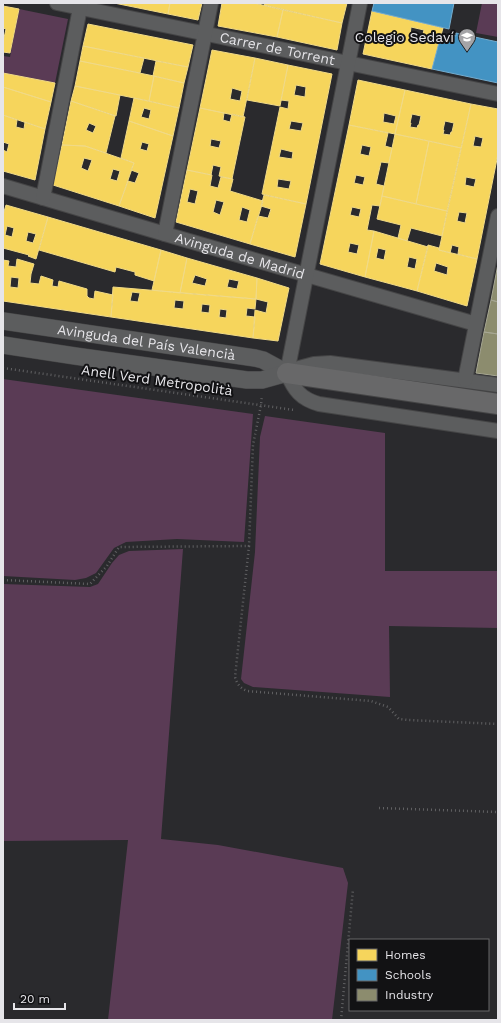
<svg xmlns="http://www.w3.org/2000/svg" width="501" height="1023" font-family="'Work Sans',sans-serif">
	<rect width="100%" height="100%" fill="#2a2a2d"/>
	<path fill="#5a3b55" d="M482,3H498V37L476,33Z
		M19,9L68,19L55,83L3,73V56L10,57Z
		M3,379L253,414L244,542L177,539L126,542L114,548L96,573L86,578L75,580L3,576Z
		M265,416L385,433V571H498V628L389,626L390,697L253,687L244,683L241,679L255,552L260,437Z
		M183,549L161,839L218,845L343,868L348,883L332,1020H108L128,840L3,841V584L90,587L98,584L112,563L119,555L129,551Z"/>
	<path fill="#f6d55c" stroke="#f1da86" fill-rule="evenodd" d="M114,3H170L168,14Z
		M170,3H202L198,20L168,14Z
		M222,3H254L283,10L277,37L218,26Z
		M265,3H347L342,23L264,5Z
		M3,6L19,9L10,53L3,52V38H4L6,29L3,28Z
		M283,10L342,23L337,50L277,37Z
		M372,11L443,28L432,69L363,54ZM411,27L424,30L422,38L410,35Z
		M88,24L193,45L188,67L83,46Z
		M83,46L144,58L140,73L80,61Z
		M212,50L255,58L243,117L200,108ZM232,88L242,91L240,101L230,99Z
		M255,58L288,65L280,106L247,100Z
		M80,61L154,76L149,101L75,86Z
		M156,61L188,67L184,83L153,76Z
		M288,65L332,74L306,204L262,194L280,107L288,109L289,101L281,100ZM296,85L306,87L305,97L294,95ZM291,121L303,123L301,131L289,129ZM281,149L293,152L292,159L279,157ZM278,179L291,181L289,189L277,187Z
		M3,73L55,83L51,102L3,87Z
		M154,76L184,83L179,108L149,101Z
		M358,80L405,90L395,134L349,125ZM384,113L396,116L394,124L383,122Z
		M75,86L120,95L116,116L71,101Z
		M3,87L51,102L45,129L3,115Z
		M405,90L471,104L461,148L395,134ZM412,114L421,116L419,125H418L417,128L410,127L411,123H410ZM445,121L454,123L452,132H451L450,135L443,134L444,130H443Z
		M134,98L179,108L173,136L129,121ZM144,108L151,110L149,119L141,117Z
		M71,101L115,116L106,153L85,146L62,145ZM89,123L96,126L93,133L86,130Z
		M471,104L498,109V154L477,259L458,254L459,247L452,245L450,253L439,250ZM475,136L483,138L481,147L473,146ZM466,177L476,179L474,187L465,185ZM459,212L467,213L465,223L457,221Z
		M200,108L224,113L223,120L230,122L232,114L245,117L232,179L219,176L221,167L213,165L211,175L187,170ZM211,139L221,141L219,148L210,146Z
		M3,115L17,120L16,127L24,129L25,122L45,129L35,180L3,171V150L7,152L9,144L3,142Z
		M129,121L173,136L155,218L119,206L128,181L135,183L139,173L131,170L134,163L121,158ZM142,142L149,144L147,151L140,149Z
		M349,125L388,133L385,146L392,148L389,163L381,162L376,184L384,186L380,206L372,205L367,230L374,231L365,277L320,264ZM362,145L371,147L369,156L360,154ZM356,175L365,177L363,185L354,183ZM352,207L361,209L359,217L350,215ZM350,243L359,245L357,254L348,252Z
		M395,134L429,141L416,204L382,196Z
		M429,141L461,148L447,211L416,204Z
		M62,145L85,146L134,163L119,206L53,185ZM84,158L92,160L88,171L81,168ZM113,169L120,171L117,181L110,179Z
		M187,170L212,175L210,186L218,188L221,177L233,179L230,191L263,201L250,244L176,222ZM190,189L198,191L195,204L187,202ZM216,200L224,202L220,215L213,212ZM242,207L250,210L247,222L239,220Z
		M264,195L306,204L295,257L250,244L258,216L268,218L271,209L261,206Z
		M382,196L447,211L442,236L411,228L407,241L398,238L401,225L377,219Z
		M6,205L48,217L36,259L28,256L29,255L3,248V215ZM7,226L14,228L12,237L5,235ZM28,232L36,234L33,243L26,241Z
		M48,217L161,250L154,281L135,275V272L116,267L115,272L39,250Z
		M374,231L428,247L417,291L365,277ZM378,248L386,250L384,260L376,258ZM409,257L417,259L415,269L407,267Z
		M428,245L439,248V250L477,259L467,306L417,291ZM436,263L448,267L447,275L434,271Z
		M161,250L187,258L180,293L152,290Z
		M187,258L257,278L256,299L180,293ZM195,275L207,279L205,286L192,283ZM229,279L239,281L237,289L227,287Z
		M17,259L34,264L31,274L30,283L39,284L41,276L53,280L52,286L58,287L59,281L87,289V296L89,298L94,299L95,291L113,295L111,317L3,301V260L9,261L8,266L16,267ZM11,277L19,278L18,288L10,287Z
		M257,278L289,288L278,341L253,338L255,310L266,313L268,302L256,299Z
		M113,287L256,299L255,309L247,308L246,316L255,317L253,338L111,317ZM132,292L140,293L138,302L130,301ZM175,300L184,301L183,309L174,308ZM202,304L210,305L209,313L201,312ZM220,309L227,310L226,318L219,317Z"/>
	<path fill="#4393c3" stroke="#74acce" d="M374,3H454L449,29L372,11Z
		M456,33L498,42V83L432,69L441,35L448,37L449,34L456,36Z"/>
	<path fill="#8c8c6e" stroke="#a7a793" d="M498,264V302L491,300Z
		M491,300L498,302V334L484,332Z
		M484,332L498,334V376L476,373Z"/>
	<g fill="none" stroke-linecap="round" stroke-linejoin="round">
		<g stroke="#454546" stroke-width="16">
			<g id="minor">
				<path id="s1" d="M57,3L498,94"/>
				<path id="s2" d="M3,186L165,234L476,324"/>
				<path d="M43,198L81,3"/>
				<path d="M165,234L211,3"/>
				<path d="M289,372L299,368L314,364L330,363L498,385"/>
				<path d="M287,373L360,3"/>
				<path d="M287,373C294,390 301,399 319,404L498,431"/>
				<path d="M465,380L498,216"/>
			</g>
		</g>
		<g stroke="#454546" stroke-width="18">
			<g id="tertiary">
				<path id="s3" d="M3,321L255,358L263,360L287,373"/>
				<path d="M3,345L75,356L247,380H262L287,373"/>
			</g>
		</g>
		<g stroke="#454546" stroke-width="22">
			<path id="secondary" d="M287,373L498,404"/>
		</g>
		<path stroke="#616163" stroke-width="2.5" stroke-dasharray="1 3" stroke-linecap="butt" d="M3,368L294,410
			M249,546L235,677C237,684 240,688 247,691L371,701L388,707L399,719L408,720L498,724
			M3,580L90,584L107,566L119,547L249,546L253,445L261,405L262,396
			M379,808L498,812
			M341,1020L353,889"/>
		<use href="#minor" stroke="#5c5d5e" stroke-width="14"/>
		<use href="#tertiary" stroke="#5c5d5e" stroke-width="17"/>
		<use href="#secondary" stroke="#686869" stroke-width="20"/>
	</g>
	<defs>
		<g id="school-pin" transform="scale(0.9)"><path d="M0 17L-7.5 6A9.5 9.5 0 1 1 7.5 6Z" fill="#a4a4a7" stroke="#121214"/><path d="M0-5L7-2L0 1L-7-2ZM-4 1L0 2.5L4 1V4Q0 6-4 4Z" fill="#fff"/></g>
	</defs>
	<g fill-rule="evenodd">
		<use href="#school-pin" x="467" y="37"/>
	</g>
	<g text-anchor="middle" stroke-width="4" stroke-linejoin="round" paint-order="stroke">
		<g font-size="14" fill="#e6e5e9" stroke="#121214" text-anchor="end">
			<text x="454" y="42">Colegio Sedaví</text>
		</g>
		<g font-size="14" fill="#e6e5e9" stroke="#121214">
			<text dy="5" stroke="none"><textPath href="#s1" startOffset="225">Carrer de Torrent</textPath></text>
			<text dy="5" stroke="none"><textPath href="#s2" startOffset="247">Avinguda de Madrid</textPath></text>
			<text dy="5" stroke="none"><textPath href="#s3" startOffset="145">Avinguda del País Valencià</textPath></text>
			<text transform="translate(157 380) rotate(8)" y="5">Anell Verd Metropolità</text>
		</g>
	</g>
	<rect width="501" height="1023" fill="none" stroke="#e6e5e9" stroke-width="8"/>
	<rect x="349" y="939" width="140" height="72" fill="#121214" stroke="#676669"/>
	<rect x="357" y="949" width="20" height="12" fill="#f6d55c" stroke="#676669"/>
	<text x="385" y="959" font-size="12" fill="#e6e5e9">Homes</text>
	<rect x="357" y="969" width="20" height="12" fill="#4393c3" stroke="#676669"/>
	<text x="385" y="979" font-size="12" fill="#e6e5e9">Schools</text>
	<rect x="357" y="989" width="20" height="12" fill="#8c8c6e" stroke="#676669"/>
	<text x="385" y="999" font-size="12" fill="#e6e5e9">Industry</text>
	<path d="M14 1003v6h51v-6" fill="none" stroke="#e6e5e9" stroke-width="2"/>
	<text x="20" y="1003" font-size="12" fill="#e6e5e9" stroke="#121214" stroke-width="3" paint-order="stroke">20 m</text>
</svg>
